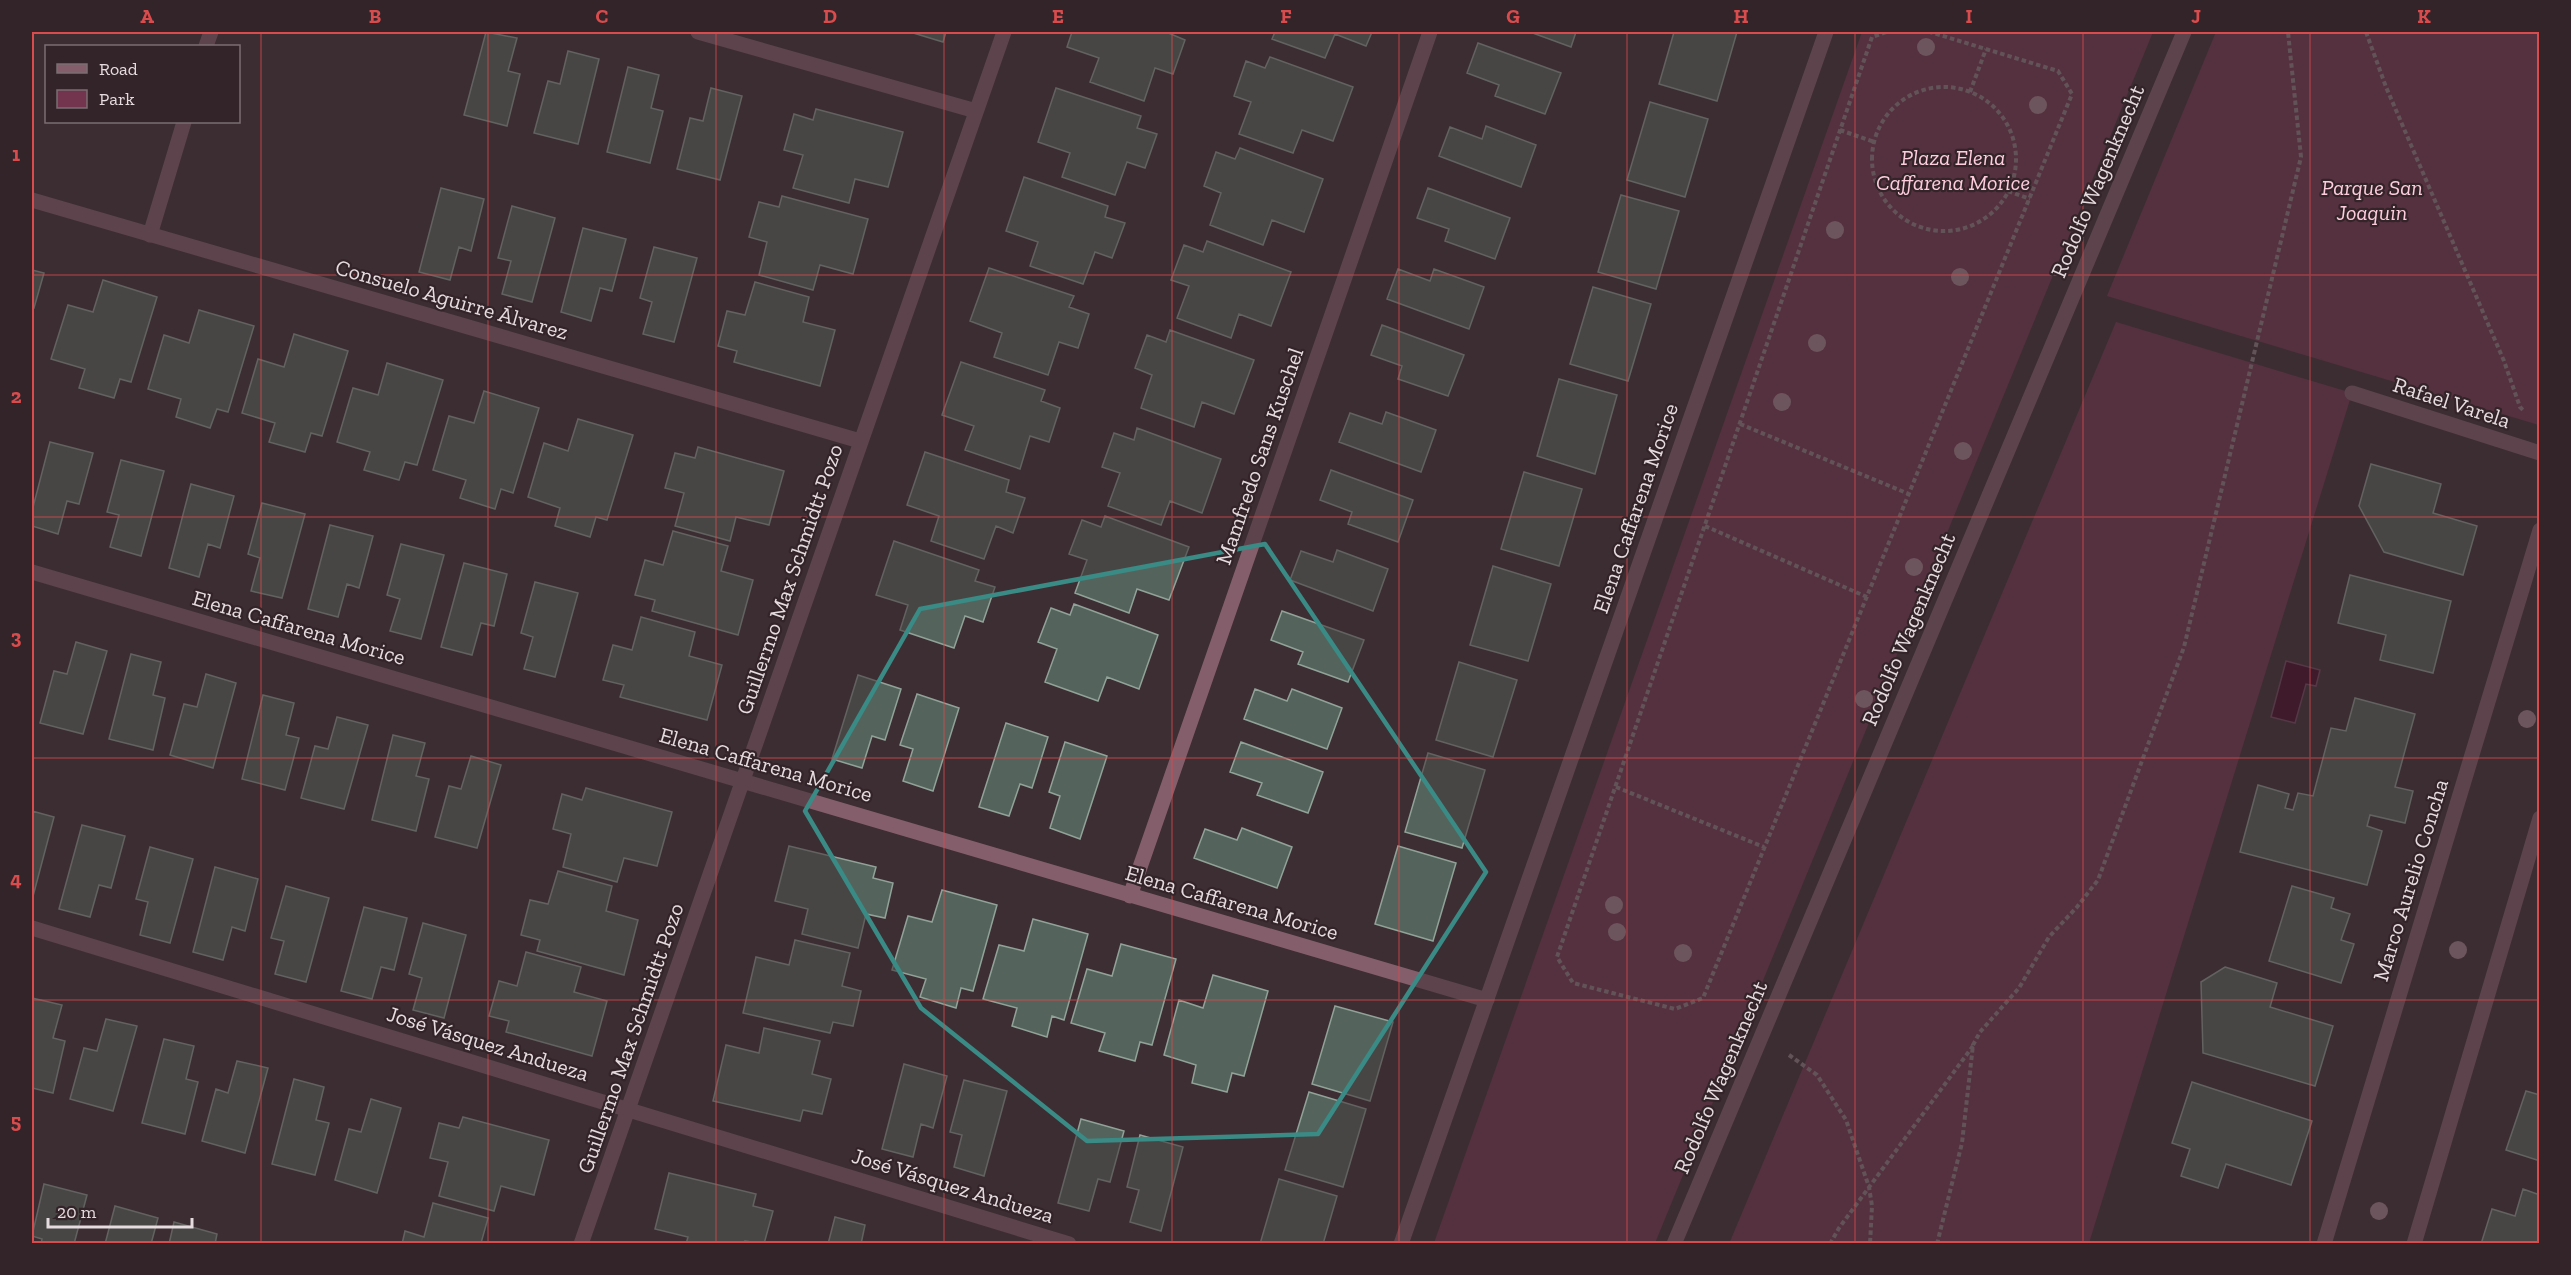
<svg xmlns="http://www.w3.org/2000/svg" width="2571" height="1275" font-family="'Zilla Slab',serif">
	<rect width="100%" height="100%" fill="#3d2e33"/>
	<path fill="#73354e" d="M1862,32H2153L1655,1243H1434Z
		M2216,32H2539V425L2107,296Z
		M2116,322L2352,393L2089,1243L1729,1244Z"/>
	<path fill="#410422" stroke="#72455b" stroke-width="1.5" d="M2286,661L2320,670L2316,686L2306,684L2295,723L2271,717Z"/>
	<path fill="#54645c" stroke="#91a299" stroke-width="1.5" d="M486,32L517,38L508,71L520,74L507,126L464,115Z
		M910,32H946L943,42Z
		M1072,32H1166L1185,40L1173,74L1155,68L1144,101L1090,82L1099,58L1067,47Z
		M1275,32H1372L1366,46L1335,34L1325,58L1272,39Z
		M1530,32H1576L1571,47Z
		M1674,32H1737L1717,101L1659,84Z
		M1478,43L1561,73L1545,114L1495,96L1499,85L1467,73Z
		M568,51L599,59L578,144L534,133L548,81L560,84Z
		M1270,57L1353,87L1333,141L1302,130L1293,153L1239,134L1251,102L1234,96L1246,61L1265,68Z
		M628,67L659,75L651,108L663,111L650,163L607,152Z
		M711,88L742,96L720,180L677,169L690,118L703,121Z
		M1056,88L1141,116L1137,128L1157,134L1145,168L1127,162L1115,195L1062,177L1070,153L1038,142Z
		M1650,102L1708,119L1685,197L1627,180Z
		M816,109L903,132L888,187L855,179L849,203L793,188L803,155L784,150L794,114L813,120Z
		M1486,126L1536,145L1521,187L1439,156L1450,127L1482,139Z
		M1240,148L1323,179L1304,232L1272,220L1263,245L1210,225L1221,193L1204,186L1216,152L1235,159Z
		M1024,177L1108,206L1105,217L1125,223L1112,258L1095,252L1083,284L1030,266L1038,242L1006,231Z
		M441,188L484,199L471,251L459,247L450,280L419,272Z
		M1428,188L1510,218L1495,259L1445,241L1449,229L1417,218Z
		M1621,195L1679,211L1656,289L1598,272Z
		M782,196L868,219L853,274L820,265L813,290L759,275L767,242L749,237L759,202L779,207Z
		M512,206L555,218L532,302L502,294L511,261L498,258Z
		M583,228L626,239L612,291L600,288L591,321L561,312Z
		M1207,241L1291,272L1271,326L1239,314L1231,338L1177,318L1189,286L1171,280L1184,245L1203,252Z
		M654,247L697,258L674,342L643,334L652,302L640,298Z
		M989,268L1074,296L1069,307L1089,314L1078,348L1059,342L1048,375L994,357L1002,333L970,321Z
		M1398,269L1430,281L1434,269L1484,287L1469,329L1387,299Z
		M32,270L44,273L34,308L32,307Z
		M103,280L157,297L131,382L120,379L114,398L79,388L85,369L51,359L68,305L93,312Z
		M755,282L809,297L803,322L835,330L820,386L734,362L737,351L718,346L727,311L745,315Z
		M1593,287L1651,304L1628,381L1570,364Z
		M199,310L254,326L228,412L217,409L210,428L176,417L181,399L148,389L164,335L189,343Z
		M1382,325L1464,355L1448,396L1398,379L1402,366L1371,355Z
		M1170,330L1254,360L1234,414L1202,402L1194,427L1141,408L1152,375L1135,368L1147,335L1166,342Z
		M294,334L348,351L322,436L311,433L305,452L269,442L275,423L242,413L258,359L284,367Z
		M961,362L1045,390L1041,401L1060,408L1049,442L1030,436L1020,469L965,450L974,426L942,415Z
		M387,363L443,380L417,465L405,462L399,480L364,470L370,452L337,442L353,388L378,395Z
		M1559,379L1617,395L1595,474L1537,456Z
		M484,391L539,408L513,493L501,489L495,509L460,498L466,480L433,470L449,416L474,423Z
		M1386,412L1436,430L1421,472L1339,442L1350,413L1382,424Z
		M578,419L633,435L607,520L596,517L590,537L555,526L560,508L528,497L544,443L568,451Z
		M1137,428L1221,459L1202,513L1170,501L1161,525L1108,506L1120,473L1102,467L1114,433L1134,440Z
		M50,442L93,453L79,504L67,501L58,534L32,526V511Z
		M698,447L784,471L769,525L736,517L730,541L675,526L684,493L665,488L675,453L695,458Z
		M925,452L1009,480L1006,492L1025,498L1013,533L996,526L984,559L931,541L939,516L907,505Z
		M121,460L164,471L141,556L110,547L119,515L107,512Z
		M2371,464L2441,484L2433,513L2477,526L2463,575L2384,552L2359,506Z
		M1331,470L1413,500L1398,542L1348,524L1352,512L1320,500Z
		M1524,472L1582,489L1559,566L1501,549Z
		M191,484L234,496L220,548L208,544L199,577L169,568Z
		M262,503L305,514L282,598L251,591L260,558L248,554Z
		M1105,516L1189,547L1169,600L1137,589L1129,613L1075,593L1087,560L1069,554L1082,520L1101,527Z
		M330,525L373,536L359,588L347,584L338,617L308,609Z
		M673,531L728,546L721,571L753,580L738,635L652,611L655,600L635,595L645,560L663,565Z
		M894,541L979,570L975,581L995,587L983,622L965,616L954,648L900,630L908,605L876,595Z
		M401,544L444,555L421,639L390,631L400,599L387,595Z
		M1337,550L1388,569L1373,611L1290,580L1301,551L1333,562Z
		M464,563L507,574L494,626L481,623L472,655L441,647Z
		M1493,566L1551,584L1528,661L1470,645Z
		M2350,575L2451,601L2433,673L2380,660L2386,635L2338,623Z
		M535,582L578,593L555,677L524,669L533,637L521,633Z
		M1074,604L1158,635L1139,689L1107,677L1098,701L1045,682L1057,649L1038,642L1051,608L1070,615Z
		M1282,611L1364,640L1348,682L1298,664L1303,652L1271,640Z
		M641,617L695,632L689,656L722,665L707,720L620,697L624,685L603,680L613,645L632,650Z
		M76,642L107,651L83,734L40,723L54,671L67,674Z
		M131,654L161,662L153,695L165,698L153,750L109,739Z
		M1459,662L1517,680L1493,757L1436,740Z
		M206,674L236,683L213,768L170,755L184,704L197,707Z
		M858,675L901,689L885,740L872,736L862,768L832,759Z
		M1255,689L1287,701L1292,689L1342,708L1327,749L1244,719Z
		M917,694L959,708L933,791L903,781L913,749L900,745Z
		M263,695L294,703L286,735L299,738L285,790L242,779Z
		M2355,698L2415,714L2395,787L2413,791L2405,823L2370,815L2367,826L2382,831L2367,885L2240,852L2258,785L2289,794L2285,808L2293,810L2298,793L2313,796L2331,728L2346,731Z
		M337,717L368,725L344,809L301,798L315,746L328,749Z
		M1006,723L1048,737L1032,788L1020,784L1009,816L979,807Z
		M393,735L425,743L416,776L429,779L416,831L372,820Z
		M1065,742L1107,756L1080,839L1050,828L1060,796L1049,792Z
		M1241,742L1323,772L1308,813L1257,795L1262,783L1230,772Z
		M1428,753L1485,770L1462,848L1405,832Z
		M471,756L501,765L477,848L435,837L449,786L461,789Z
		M586,788L672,812L657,866L624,858L617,882L563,867L571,834L553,829L562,794L582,800Z
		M32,811L54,817L32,900Z
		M82,825L125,836L111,888L99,885L90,917L59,909Z
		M1242,828L1292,847L1277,888L1194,858L1205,829L1237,840Z
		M789,846L876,867L873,878L893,883L885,918L866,914L858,948L802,934L808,909L775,901Z
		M1398,846L1456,863L1433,941L1375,924Z
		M150,847L193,859L170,943L140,935L148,902L136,899Z
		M215,867L258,879L245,931L232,927L223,960L193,952Z
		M558,871L612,886L606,911L638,920L624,975L537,951L540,940L521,935L530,900L548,904Z
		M286,886L329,898L306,982L275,974L284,941L271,938Z
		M2292,886L2334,898L2331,908L2350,914L2341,940L2354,944L2341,983L2269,961Z
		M942,890L997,905L973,991L961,988L956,1008L920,997L926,979L892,970L908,916L932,922Z
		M364,907L407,918L394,970L381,967L372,999L341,991Z
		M1033,919L1088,934L1064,1020L1052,1016L1047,1037L1012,1026L1017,1008L983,999L999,945L1024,951Z
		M423,923L466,935L444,1018L413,1010L422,978L409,974Z
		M795,940L850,953L842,986L861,991L853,1026L833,1022L830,1033L743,1013L756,957L789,965Z
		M1121,944L1176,959L1152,1045L1140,1042L1135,1061L1099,1051L1105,1033L1071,1023L1087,969L1112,976Z
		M526,952L581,967L574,992L607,1001L592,1056L506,1032L509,1021L489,1016L499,981L517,986Z
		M2225,967L2277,983L2270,1007L2333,1026L2315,1086L2203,1053L2201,982Z
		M1213,975L1268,991L1244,1076L1232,1073L1227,1092L1192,1083L1196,1065L1164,1055L1179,1000L1203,1008Z
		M32,998L62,1005L53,1038L65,1041L53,1093L32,1088Z
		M1335,1006L1393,1022L1370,1101L1312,1084Z
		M106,1019L137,1026L113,1111L70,1099L84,1048L97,1051Z
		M764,1028L820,1041L812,1074L831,1079L822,1114L803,1110L800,1121L713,1101L726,1045L759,1053Z
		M164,1039L194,1046L186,1079L198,1082L185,1134L142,1123Z
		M237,1061L268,1068L245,1153L202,1141L216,1089L228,1093Z
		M904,1064L947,1076L933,1128L921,1124L913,1157L882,1149Z
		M294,1079L324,1087L316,1120L329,1123L315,1175L272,1164Z
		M964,1080L1007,1091L984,1176L954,1167L962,1135L950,1132Z
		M2192,1082L2312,1121L2291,1185L2226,1164L2218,1188L2181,1176L2190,1149L2172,1143Z
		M2526,1091L2540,1095V1161L2506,1150Z
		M1309,1092L1366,1109L1343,1187L1285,1170Z
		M371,1099L401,1108L377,1193L335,1180L349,1129L361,1132Z
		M463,1117L549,1140L534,1195L501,1186L494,1211L439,1196L448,1162L430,1158L439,1123L459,1128Z
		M1081,1119L1124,1131L1110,1182L1098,1179L1089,1211L1058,1203Z
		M1140,1135L1183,1147L1161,1231L1130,1222L1139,1190L1127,1187Z
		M669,1173L756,1194L753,1206L773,1211L764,1244L745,1241V1244H686L688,1237L655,1229Z
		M1279,1179L1337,1196L1323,1244H1260Z
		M44,1184L87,1195L74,1244H41L42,1239L32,1236Z
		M2523,1189L2540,1195V1244H2481L2492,1209L2515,1216Z
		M433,1203L488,1218L481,1243L483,1244H402L405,1231L424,1237Z
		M115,1206L158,1218L151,1244H105Z
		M835,1217L865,1225L861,1244H828Z
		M174,1222L217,1234L215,1244H169Z"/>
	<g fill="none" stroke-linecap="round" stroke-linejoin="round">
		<path stroke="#8e8286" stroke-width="4" stroke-dasharray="4.5 3" stroke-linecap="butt" d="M1886,32L1872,37L1557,957L1573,983L1675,1009L1703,998L2072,94L2058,71L1930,32
			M2366,32L2386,87L2504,361L2520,407L2524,411
			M1872 159a72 72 0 1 1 144 0a72 72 0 1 1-144 0Z
			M1970,92L1986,49
			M1840,130L1874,142
			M2008,191L2030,199
			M1740,424L1909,494
			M1705,526L1867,597
			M1616,787L1764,847
			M1789,1055L1817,1075L1846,1120L1869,1187L1872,1206L1870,1244
			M1830,1244L1839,1228L1973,1046
			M1937,1244L1962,1143L1973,1045L1980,1032L2019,988L2049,937L2077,907L2098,880L2184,647L2301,157L2288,32"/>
		<path stroke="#855e6c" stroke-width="15" d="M206,46L211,32
			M150,235L184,122"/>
		<path stroke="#855e6c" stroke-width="15" d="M698,32L976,111
			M32,200L860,441
			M2352,393L2540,453
			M32,572L1487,1000
			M1130,896L1430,32
			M32,928L1069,1244
			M581,1244L1004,32
			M1401,1244L1826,32
			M1674,1244L2184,32
			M2324,1244L2540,530
			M2414,1244L2540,818"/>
	</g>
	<g fill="#a78590">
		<circle cx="1926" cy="47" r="9"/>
		<circle cx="2038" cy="105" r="9"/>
		<circle cx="1835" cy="230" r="9"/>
		<circle cx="1960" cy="277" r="9"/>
		<circle cx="1817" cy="343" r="9"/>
		<circle cx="1782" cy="402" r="9"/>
		<circle cx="1963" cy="451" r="9"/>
		<circle cx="1914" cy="567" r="9"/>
		<circle cx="1864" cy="699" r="9"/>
		<circle cx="2527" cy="719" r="9"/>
		<circle cx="1614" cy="905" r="9"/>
		<circle cx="1617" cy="932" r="9"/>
		<circle cx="2458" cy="950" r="9"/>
		<circle cx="1683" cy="953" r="9"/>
		<circle cx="2379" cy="1211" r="9"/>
	</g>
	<path d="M0 0H2571V1275H0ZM1265,544L1486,872L1318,1134L1087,1141L921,1008L805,811L920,609Z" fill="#3d2e33" fill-opacity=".55" fill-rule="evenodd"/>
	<path fill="none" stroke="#3a8a85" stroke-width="4.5" stroke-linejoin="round" d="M1265,544L1486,872L1318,1134L1087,1141L921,1008L805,811L920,609Z"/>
	<path fill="none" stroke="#d94c4d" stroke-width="1.5" stroke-opacity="0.55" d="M261,32V1244M488,32V1244M716,32V1244M944,32V1244M1172,32V1244M1399,32V1244M1627,32V1244M1855,32V1244M2083,32V1244M2310,32V1244M32,275H2540M32,517H2540M32,758H2540M32,1000H2540"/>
	<g text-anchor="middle" stroke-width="4.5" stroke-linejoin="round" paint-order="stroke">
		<g font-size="22" font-style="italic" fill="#fecddd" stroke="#332429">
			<text x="1953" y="165">Plaza Elena<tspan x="1953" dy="25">Caffarena Morice</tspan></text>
			<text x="2372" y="195">Parque San<tspan x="2372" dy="25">Joaquin</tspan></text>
		</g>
		<g font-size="22" fill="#e6dcdf" stroke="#332429">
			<text transform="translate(2097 181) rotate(-67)" y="8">Rodolfo Wagenknecht</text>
			<text transform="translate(452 299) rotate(16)" y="8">Consuelo Aguirre Álvarez</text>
			<text transform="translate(2452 402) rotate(18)" y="8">Rafael Varela</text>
			<text transform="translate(1259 456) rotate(-71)" y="8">Mamfredo Sans Kuschel</text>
			<text transform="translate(1635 508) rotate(-71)" y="8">Elena Caffarena Morice</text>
			<text transform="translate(789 579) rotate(-71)" y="8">Guillermo Max Schmidtt Pozo</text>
			<text transform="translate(299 627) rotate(16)" y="8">Elena Caffarena Morice</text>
			<text transform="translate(1908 629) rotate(-67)" y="8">Rodolfo Wagenknecht</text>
			<text transform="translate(766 764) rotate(16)" y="8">Elena Caffarena Morice</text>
			<text transform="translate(2410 880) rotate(-73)" y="8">Marco Aurelio Concha</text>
			<text transform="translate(1232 902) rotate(16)" y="8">Elena Caffarena Morice</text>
			<text transform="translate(630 1038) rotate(-71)" y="8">Guillermo Max Schmidtt Pozo</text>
			<text transform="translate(488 1043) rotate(17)" y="8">José Vásquez Andueza</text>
			<text transform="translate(1720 1077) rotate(-67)" y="8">Rodolfo Wagenknecht</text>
			<text transform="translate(953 1185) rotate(17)" y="8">José Vásquez Andueza</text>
		</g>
	</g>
	<rect width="2571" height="1275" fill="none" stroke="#332429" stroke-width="66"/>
	<rect x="45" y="45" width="195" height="78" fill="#332429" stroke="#7b6e72" stroke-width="1.5"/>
	<rect x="57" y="64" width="30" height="9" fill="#855e6c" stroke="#7b6e72" stroke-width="1.5"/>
	<text x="99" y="75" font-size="18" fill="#e6dcdf">Road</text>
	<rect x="57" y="90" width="30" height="18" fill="#73354e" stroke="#7b6e72" stroke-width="1.5"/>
	<text x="99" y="105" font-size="18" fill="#e6dcdf">Park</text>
	<path d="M48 1218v9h144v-9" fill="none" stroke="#e6dcdf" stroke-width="3"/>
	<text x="57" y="1218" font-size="18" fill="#e6dcdf" stroke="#332429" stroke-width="4.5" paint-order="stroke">20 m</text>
	<rect x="33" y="33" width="2505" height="1209" fill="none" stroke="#d94c4d" stroke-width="2"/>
	<g font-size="20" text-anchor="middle" font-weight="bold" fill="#d94c4d">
		<text x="147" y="23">A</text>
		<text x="375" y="23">B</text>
		<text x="602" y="23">C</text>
		<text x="830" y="23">D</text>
		<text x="1058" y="23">E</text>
		<text x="1286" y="23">F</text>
		<text x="1513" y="23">G</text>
		<text x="1741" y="23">H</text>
		<text x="1969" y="23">I</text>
		<text x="2196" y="23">J</text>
		<text x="2424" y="23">K</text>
		<text x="16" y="161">1</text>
		<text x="16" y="403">2</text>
		<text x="16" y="644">3</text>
		<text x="16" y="886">4</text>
		<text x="16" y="1128">5</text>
	</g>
</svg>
